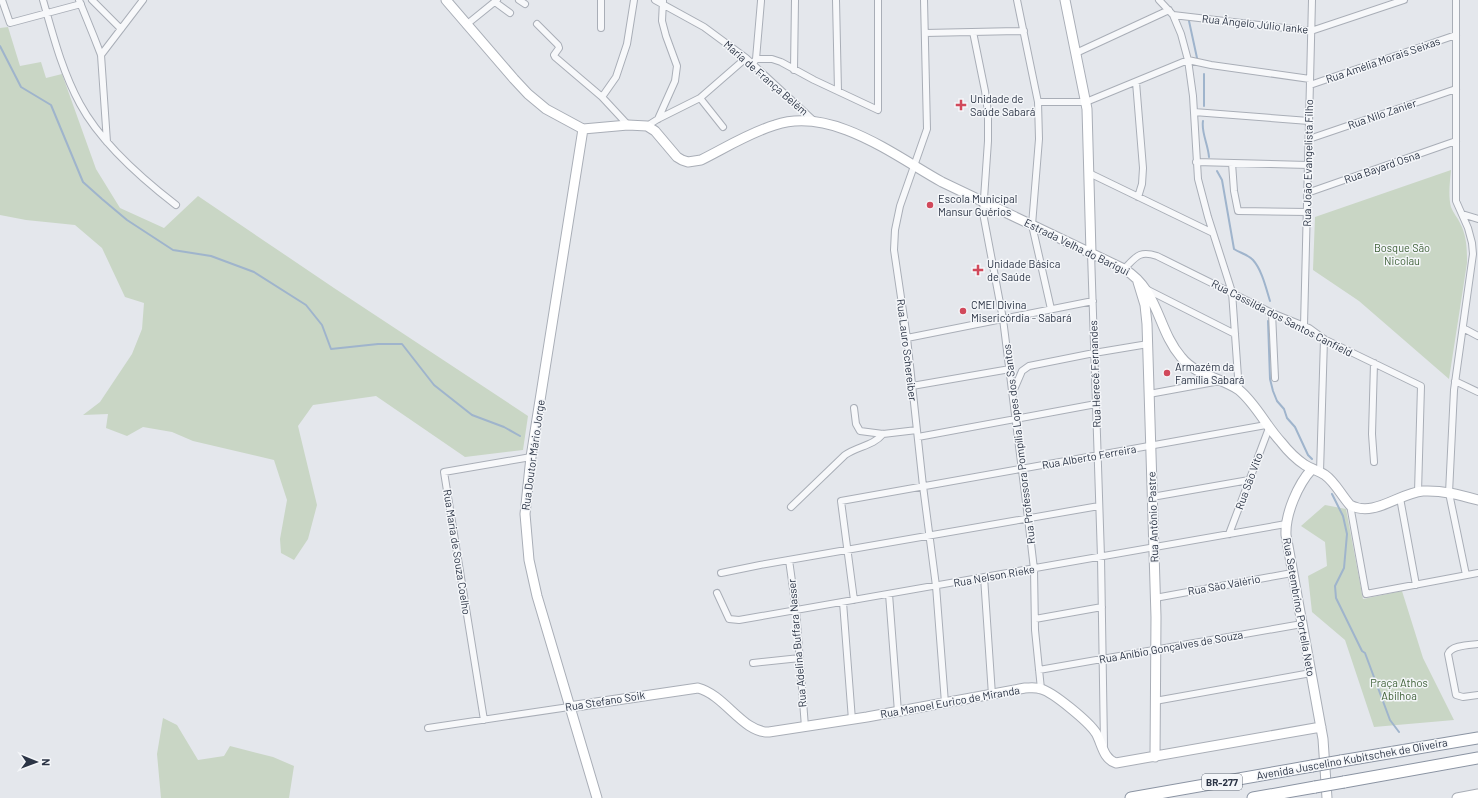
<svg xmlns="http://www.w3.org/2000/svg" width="1478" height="798" font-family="Barlow,sans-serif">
	<rect width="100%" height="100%" fill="#e4e7ec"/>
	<path fill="#c9d6c5" d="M8,27L20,66L41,62L46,78L62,74L96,169L120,208L164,228L198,196L334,288L528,416L523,450L465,457L376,396L313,405L298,426L317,505L308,539L294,560L281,553L280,539L287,500L274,460L193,441L172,432L143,427L127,436L106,428L108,414L83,415L100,402L132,354L142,329L144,303L125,297L102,248L75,225L26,220L0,215V28Z
		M1451,170C1450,181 1448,196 1451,207C1453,213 1458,218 1460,223C1467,236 1467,250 1467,263L1449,379L1359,301L1313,270L1315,217Z
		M1325,505L1346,509L1363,599L1402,591L1423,658L1454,720L1374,727L1345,640L1312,612L1308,576L1327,566L1325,542L1301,526Z
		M163,718L177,725L198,760L224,756L230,746L273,757L294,766L289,798H161L157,754Z"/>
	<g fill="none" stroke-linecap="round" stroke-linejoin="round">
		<path stroke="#9fb4cc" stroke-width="2" d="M1189,21L1197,58
			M0,46L21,87L51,105L83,182L102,199L127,220L173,250L211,256L254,272L306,305L322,325L331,349L378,344H402L434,385L472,415L504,427L520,436
			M1204,74V106
			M1203,121C1201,132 1208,144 1209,157
			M1217,171L1222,180L1234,249C1240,253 1247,254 1253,260C1262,270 1266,288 1270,301
			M1268,321L1270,379L1273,391L1277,401L1284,409L1287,418L1295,427L1308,455L1312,459
			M1332,494L1343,516L1347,534L1344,568L1335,586L1336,598L1362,651L1365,653L1390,720L1399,732"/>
		<g stroke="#a9aeb7" stroke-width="8">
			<path id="street" d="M2,0L10,23L81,4
				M43,0C53,35 62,71 80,104C101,143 141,178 176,205
				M79,0L94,37L101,55L107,142
				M92,0L121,29
				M519,0L525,4
				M655,0L704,27L746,58L814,121
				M836,0L838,91
				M924,0L927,129L900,206L895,230L894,250L907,338L923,486L936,586L945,703
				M1017,0L1038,102L1039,139L1032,225L1051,309
				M1159,0L1173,15L1181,34L1188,60L1193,96L1198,179L1208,217L1232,292L1239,391
				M1456,0V201L1468,228L1472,243L1473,254L1454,390L1449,493L1466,575
				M495,2L510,13
				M1173,15L1311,31L1404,0
				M537,24L558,45L559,48L554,55L555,57L602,97L628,125
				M466,25L497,0
				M601,28V0
				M973,32L985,91L988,112V141L983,213L1003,319L1028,518L1034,569L1035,630L1041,689
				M925,33L1024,31
				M1076,53L1169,10
				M101,55L143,0
				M756,59L761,1
				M753,64L756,59H772L781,62L814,80L878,110V0
				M794,70L795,0
				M1136,82L1143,168L1142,184L1138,197
				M1310,85L1456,35
				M602,97L616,77L627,44L634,0
				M700,98L723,127
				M1038,102H1086L1188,60L1211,65L1310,79
				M1194,112L1309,121
				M658,119L675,81L677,66L666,36L662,21L663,1
				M647,126L658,119L700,98L746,58
				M1309,139L1456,89
				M1196,162L1308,165
				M1232,163L1234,191L1238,211L1307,212
				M1089,173L1213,233
				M1307,193L1456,141
				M1462,214L1478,219
				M1091,253L1101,557L1104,745
				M1124,269C1136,257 1139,250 1157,256L1272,313L1309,328L1324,339L1421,386L1418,492
				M1148,290L1235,334
				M1272,313L1275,378
				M1304,326L1312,0
				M1463,328L1478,336
				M907,338L1093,301
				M1455,381L1478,392
				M912,386L1010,369
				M1013,392L1022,371L1029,366L1094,353L1148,344
				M1149,394L1220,381
				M854,408L856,424L860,431L883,434L917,430
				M918,437L1096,404
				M1374,462L1372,434L1374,363
				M1320,472L1324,339
				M1152,497L1249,480
				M1400,498L1416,585
				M1350,505L1366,594L1478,573
				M791,507L845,455C858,446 873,446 883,434
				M1229,534L1269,428
				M789,560L796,610L805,727
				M721,573L760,565L1099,506
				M984,577L992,695
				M717,593L729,619L739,620L1286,524
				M889,594L898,712
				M1155,598L1292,573
				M854,600L841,501L1266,425
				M843,602L852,720
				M1035,619L1102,607
				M1478,644C1469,645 1451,645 1448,654L1456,695L1463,697L1478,695
				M753,663L800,658
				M1039,670L1302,624
				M1155,701L1311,673
				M484,720L444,472L531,457
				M428,728L569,707"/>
		</g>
		<g stroke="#a9aeb7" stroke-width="11">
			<path id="secondary" d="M446,0L514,79L528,94L546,109L583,129L628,125L647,126L655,131L677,157L682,160L688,162L701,160C725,148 749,133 775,125C832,106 895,156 942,182L1124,269C1159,290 1157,329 1181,357C1196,376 1220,377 1239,390C1256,404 1266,426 1281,442C1288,451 1296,459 1305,465C1312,469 1319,471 1325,475C1335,482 1341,495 1350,505C1374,518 1399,493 1423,491C1442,490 1460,495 1478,500
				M1065,0L1087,109L1091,253
				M583,129L531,457L525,514L529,560L537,596L597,798
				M1138,282L1145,305L1147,324L1156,617L1155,757
				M1312,469C1298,484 1285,514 1286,535L1323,739L1327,798
				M569,707L698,688C725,695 743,733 769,732L867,717L1025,688C1030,688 1036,687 1041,689C1053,692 1089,722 1096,733C1102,743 1103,759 1116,763L1321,727
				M1457,798L1478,794"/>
		</g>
		<g stroke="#8b94a3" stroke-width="13">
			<path id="highway" d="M1341,761L1478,738
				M1344,782L1478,758
				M1131,798L1312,766
				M1253,798L1315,787"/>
		</g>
		<use href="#street" stroke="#f7f8fa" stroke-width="6"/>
		<use href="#secondary" stroke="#fff" stroke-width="9"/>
		<use href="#highway" stroke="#fff" stroke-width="11"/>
		<g stroke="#8b94a3" stroke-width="13" stroke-linecap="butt">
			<path id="highway-bridge" d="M1312,766L1341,761
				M1315,787L1344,782"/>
		</g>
		<use href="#highway-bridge" stroke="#fff" stroke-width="11"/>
	</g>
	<g fill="#d1495b" stroke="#f4f6f9" stroke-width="1.5">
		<path d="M959 99h4v4h4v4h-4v4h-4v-4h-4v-4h4z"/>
		<circle cx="930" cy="205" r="4"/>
		<path d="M976 264h4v4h4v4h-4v4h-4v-4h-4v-4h4z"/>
		<circle cx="963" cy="311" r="4"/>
		<circle cx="1167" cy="373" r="4"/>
	</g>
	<g text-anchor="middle" stroke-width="3" stroke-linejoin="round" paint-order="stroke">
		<rect fill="#f4f6f9" stroke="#676e7b" stroke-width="1" x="1202" y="774" width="40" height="16" rx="3"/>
		<g font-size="10" font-weight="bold" fill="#2b3445">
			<text x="1222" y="786">BR-277</text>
		</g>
		<g font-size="11" fill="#2b3445" stroke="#f4f6f9">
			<text transform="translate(1255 24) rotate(6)" y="4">Rua Ângelo Júlio Ianke</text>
			<text transform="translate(1383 60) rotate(-19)" y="4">Rua Amélia Morais Seixas</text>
			<text transform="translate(766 78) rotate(41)" y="4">Maria de França Belém</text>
			<text transform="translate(1382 114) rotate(-19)" y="4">Rua Nilo Zanier</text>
			<text transform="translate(1308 163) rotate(-89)" y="4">Rua João Evangelista Filho</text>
			<text transform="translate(1382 167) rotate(-19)" y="4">Rua Bayard Osna</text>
			<text transform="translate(1077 247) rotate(26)" y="4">Estrada Velha do Barigui</text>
			<text transform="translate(1282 318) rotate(27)" y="4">Rua Cassilda dos Santos Canfield</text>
			<text transform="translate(907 350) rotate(83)" y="4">Rua Lauro Schereiber</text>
			<text transform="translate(1095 374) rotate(-92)" y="4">Rua Herecê Fernandes</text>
			<text transform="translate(1019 444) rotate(-97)" y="4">Rua Professora Pompília Lopes dos Santos</text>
			<text transform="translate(533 455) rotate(-82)" y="4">Rua Doutor Mário Jorge</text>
			<text transform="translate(1089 457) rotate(-10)" y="4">Rua Alberto Ferreira</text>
			<text transform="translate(1249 481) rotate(-70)" y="4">Rua São Vito</text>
			<text transform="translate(1153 517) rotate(-92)" y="4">Rua Antônio Pastre</text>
			<text transform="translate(457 552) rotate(81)" y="4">Rua Maria de Souza Coelho</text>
			<text transform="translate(994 576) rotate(-10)" y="4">Rua Nelson Rieke</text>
			<text transform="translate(1224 585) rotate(-10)" y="4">Rua São Valério</text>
			<text transform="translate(1299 607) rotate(80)" y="4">Rua Setembrino Portella Neto</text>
			<text transform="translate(797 643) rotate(-95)" y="4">Rua Adelina Buffara Nasser</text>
			<text transform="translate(1171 647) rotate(-10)" y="4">Rua Aníbio Gonçalves de Souza</text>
			<text transform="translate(605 701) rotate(-9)" y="4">Rua Stefano Soik</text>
			<text transform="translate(950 702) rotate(-10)" y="4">Rua Manoel Eurico de Miranda</text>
			<text transform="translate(1352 759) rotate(-10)" y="4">Avenida Juscelino Kubitschek de Oliveira</text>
		</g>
		<g font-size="11" fill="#2b3445" stroke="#f4f6f9" text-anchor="start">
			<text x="970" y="103">Unidade de<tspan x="970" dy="13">Saúde Sabará</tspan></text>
			<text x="938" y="203">Escola Municipal<tspan x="938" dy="13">Mansur Guérios</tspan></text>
			<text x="987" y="268">Unidade Básica<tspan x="987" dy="13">de Saúde</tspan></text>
			<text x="971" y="309">CMEI Divina<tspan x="971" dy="13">Misericórdia - Sabará</tspan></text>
			<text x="1175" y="371">Armazém da<tspan x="1175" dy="13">Família Sabará</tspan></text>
		</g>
		<g font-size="11" fill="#3f6138" stroke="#f4f6f9">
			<text x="1402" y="252">Bosque São<tspan x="1402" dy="13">Nicolau</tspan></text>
			<text x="1399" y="687">Praça Athos<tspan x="1399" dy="13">Abilhoa</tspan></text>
		</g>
	</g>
	<g transform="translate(36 762) rotate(91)" stroke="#f4f6f9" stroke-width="3" paint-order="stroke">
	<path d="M0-3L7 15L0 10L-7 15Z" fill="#2b3445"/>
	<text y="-6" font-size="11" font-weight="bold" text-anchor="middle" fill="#2b3445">N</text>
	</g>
</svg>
